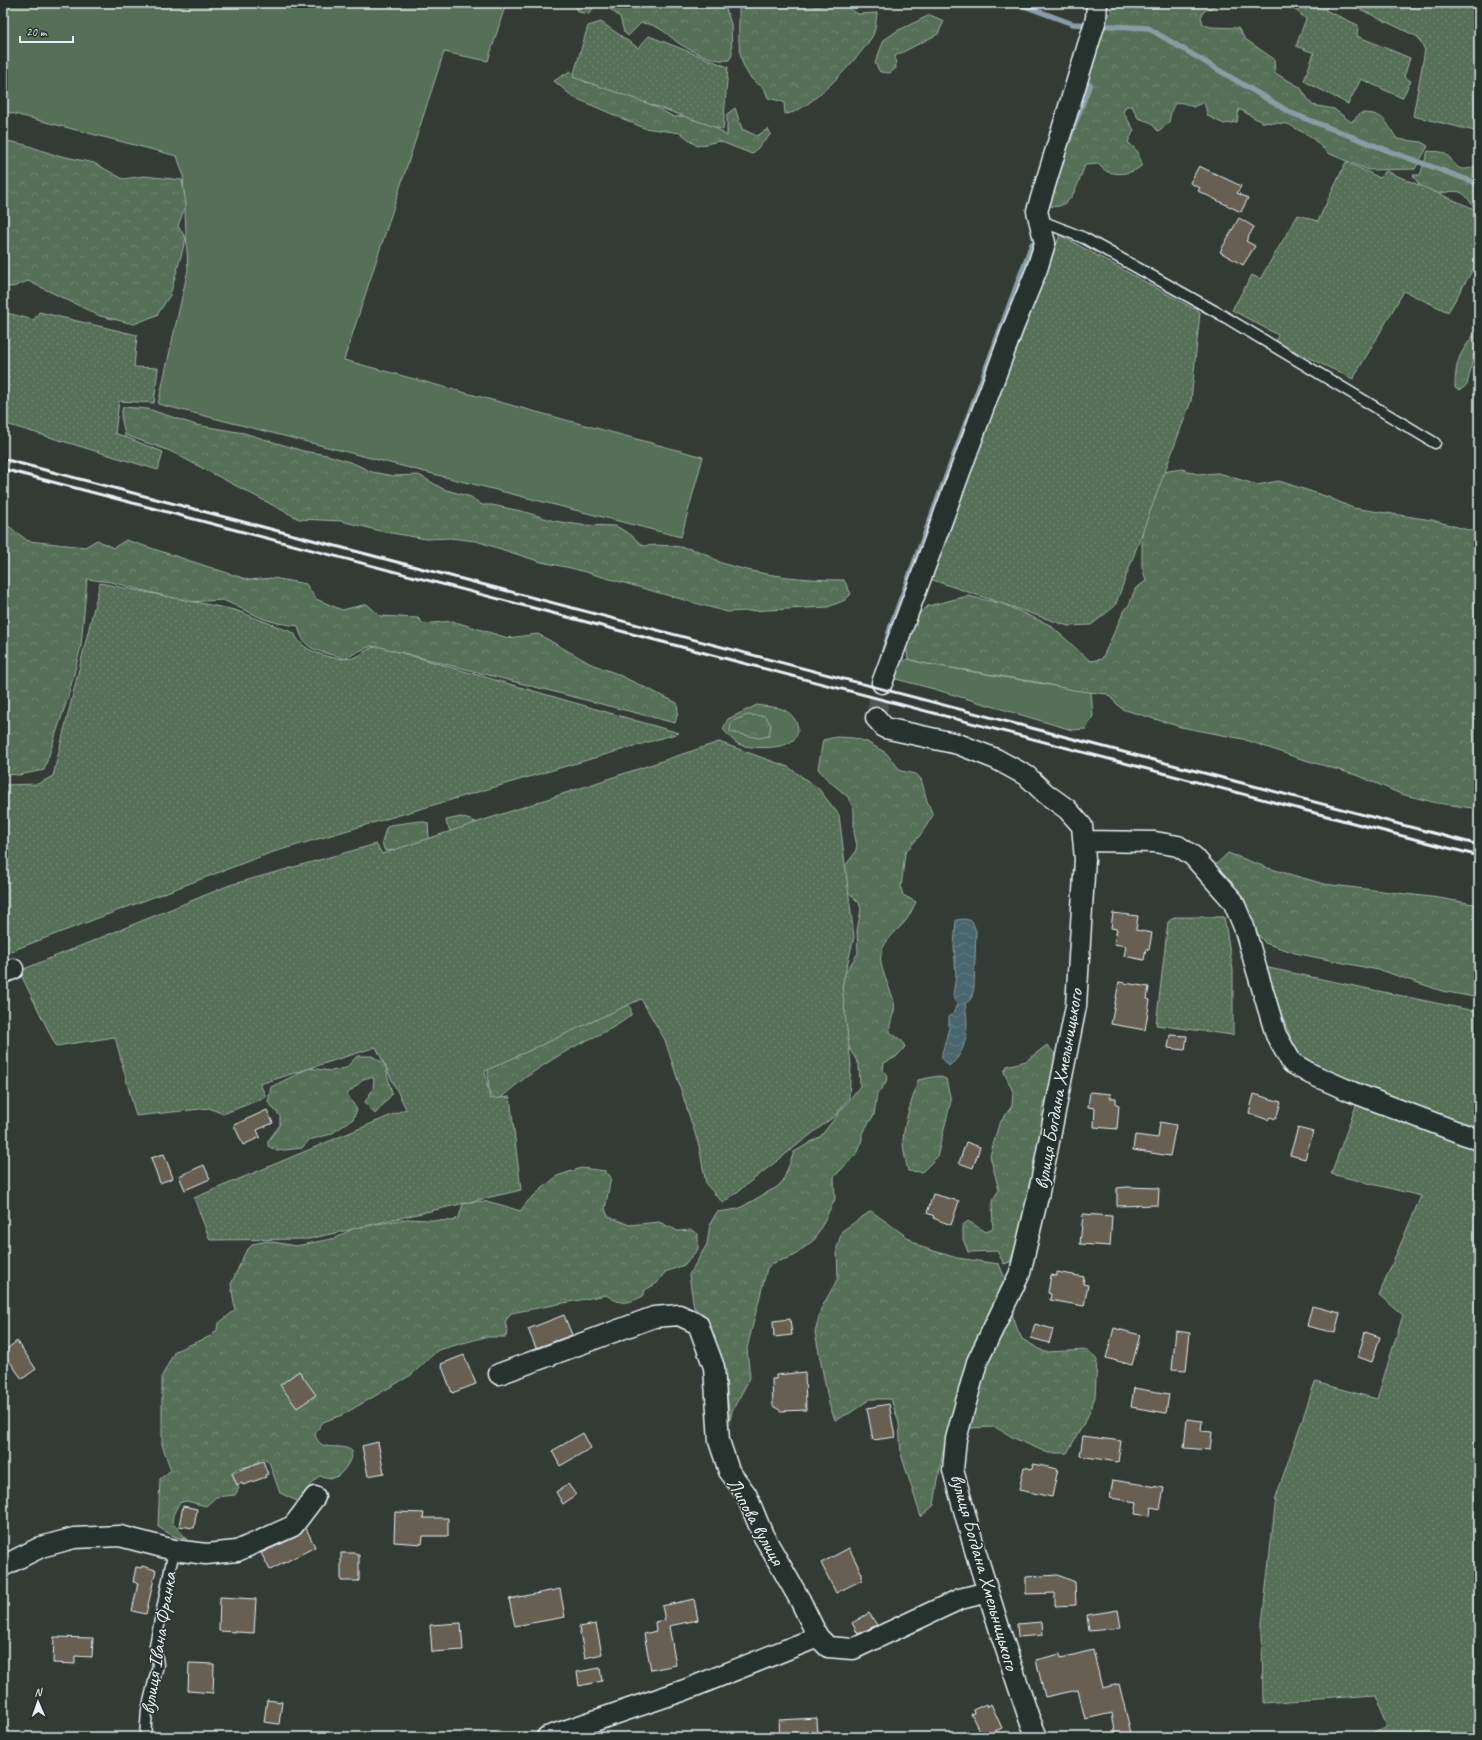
<svg xmlns="http://www.w3.org/2000/svg" width="1482" height="1740" font-family="Caveat,sans-serif">
	<defs>
		<pattern id="forest-crowns" width="20" height="18" patternUnits="userSpaceOnUse"><rect width="20" height="18" fill="#556f56"/><path d="M2 6a3 3 0 1 1 6 0M12 15a3 3 0 1 1 6 0" fill="none" stroke="#6d846f"/></pattern>
		<pattern id="park-dots" width="8" height="8" patternUnits="userSpaceOnUse"><rect width="8" height="8" fill="#556f56"/><path d="M2 2h.1M6 6h.1" fill="none" stroke="#6d846f" stroke-width="1.8" stroke-linecap="round"/></pattern>
		<pattern id="water-waves" width="16" height="10" patternUnits="userSpaceOnUse"><rect width="16" height="10" fill="#48656e"/><path d="M0 5q4-4 8 0t8 0" fill="none" stroke="#627c83"/></pattern>
	</defs>
	<rect width="100%" height="100%" fill="#333c34"/>
	<filter id="ink" filterUnits="userSpaceOnUse"><feTurbulence type="fractalNoise" baseFrequency=".025" numOctaves="2"/><feDisplacementMap in="SourceGraphic" scale="8" xChannelSelector="R" yChannelSelector="G"/><feConvolveMatrix kernelMatrix="1 2 1 2 8 2 1 2 1" color-interpolation-filters="sRGB"/></filter>
	<g filter="url(#ink)">
		<path fill="#556f56" stroke="#9eb0a7" d="M3,3H506L488,61L444,52L344,360L703,457L681,537L158,404L188,270L183,174L177,156L3,111Z
			M908,659L922,663L1091,692L1093,716L1086,729L1072,730L934,689L892,678L895,664Z
			M757,705C765,707 777,706 784,710C797,716 805,734 789,743C778,749 750,749 738,744C732,740 728,735 723,729L728,719Z"/>
		<path fill="url(#forest-crowns)" stroke="#9eb0a7" d="M575,3H724L731,24L732,55L729,60C716,63 688,50 677,42C665,32 657,24 641,23L628,36L624,32L620,17C612,11 606,4 595,5L589,14L578,12Z
			M739,3H813L815,7L831,3H851L850,9L858,14L877,13C876,20 876,29 873,35C863,54 806,115 785,114L784,102L768,98C763,82 759,88 751,78C734,58 740,28 739,3Z
			M1119,3H1217V5L1204,11L1201,17L1203,24L1210,27L1238,28L1245,39L1274,59L1275,73L1300,87L1312,105L1334,109L1351,122L1361,113C1385,113 1385,121 1397,139L1421,142L1428,146L1415,169L1368,170L1328,153L1311,137L1288,124L1262,122L1239,109L1237,122L1224,124L1208,116L1204,102L1193,107C1173,97 1172,105 1169,123L1158,131L1150,122L1138,118L1132,106H1126L1123,112L1134,130L1128,142L1138,152L1142,165C1134,174 1119,175 1108,172C1105,171 1101,167 1098,164L1085,165C1076,188 1070,218 1039,202L1088,48L1109,13Z
			M930,15L944,21L938,34L895,56L896,68L890,73L880,72L875,63L884,40L897,31Z
			M570,71L585,82L622,89L674,117L696,114L727,136V114L735,108L742,129L757,136L768,129L771,134L752,154L719,141L697,146L681,133L644,128L573,97L554,81Z
			M3,140L26,145L52,154L94,163L123,179L144,176L182,180L186,204L178,226L186,238L170,295L157,315L134,324L100,316L28,281L13,287H3Z
			M1428,151C1432,152 1438,151 1441,152C1457,157 1452,179 1479,164V212C1472,207 1469,197 1462,193C1451,187 1437,199 1425,190C1420,187 1416,180 1413,175H1420Z
			M1479,325V349L1474,354L1467,385L1460,390L1455,388C1455,377 1456,366 1460,356C1465,345 1474,337 1479,325Z
			M123,407L148,409L196,425L244,433L303,451L327,455L353,463L372,472L393,476L419,475L443,489L471,497L482,505H492L525,512L554,521L581,525L616,526L631,535L643,546C659,544 685,546 701,552C710,555 718,563 728,565C765,576 805,580 844,580L851,594L845,600L828,607L727,612L571,568L541,562L476,541L450,538L426,539L380,531L342,521L299,519L170,451L125,435L121,416Z
			M1182,469L1197,474L1219,473L1257,485L1279,481L1328,497L1353,508L1432,520L1479,533V809L1437,803L1401,794L1359,776L1295,757L1243,739L1181,727L1122,709L1107,694L1073,690L1042,683L922,663L908,659L906,645L917,616L928,606L968,596L1003,604L1050,625L1090,661L1102,659L1123,613L1130,603L1135,589L1146,581L1142,566V528L1162,472Z
			M3,522L28,541L85,547L97,540L113,548L126,540L249,580L273,578L306,584L316,599L342,610L367,604L380,616L418,618L424,624L452,621L508,638L538,634L591,664L615,673L677,703L678,711L675,723L407,654L371,646L357,652L345,659C322,650 304,654 298,626L278,623L264,619L223,600L188,602L111,582L87,579L81,646L68,697L44,770L19,775L3,774Z
			M747,715L765,716L771,725L769,736L759,738L730,732L731,722Z
			M837,737L854,738L867,742L886,753L901,771L916,774L921,779L927,801L933,815L921,834L905,853L901,888L903,895L916,902C913,908 910,914 907,919C899,930 884,939 881,954C878,966 891,990 894,1002C897,1012 888,1021 890,1032L902,1041L905,1047L896,1057L884,1063L883,1070L887,1075L886,1083L877,1094L874,1115L862,1133V1140L858,1152L834,1177L835,1199L815,1239L794,1256L773,1263L767,1268L747,1348L750,1378L732,1411L730,1420L725,1373L716,1364L703,1318L694,1308L689,1275L707,1244L710,1224L717,1212L738,1209L777,1187L783,1181L794,1152L821,1136L860,1086L859,1065L845,1040L842,1021V978L858,953L857,931L861,909L859,903L841,884L842,870L855,853L857,846L854,832V810L848,797L828,780L818,769L823,740Z
			M461,817L479,823L451,832L447,825L446,820Z
			M420,821L428,823L429,838L416,848L385,851L382,843L386,828L390,825Z
			M1228,853L1268,868L1324,884L1439,898L1479,905V998L1442,991L1383,971L1295,953L1265,943L1238,907L1212,868Z
			M623,998L631,1009V1015C614,1030 591,1037 572,1048C547,1062 521,1079 501,1098L494,1099L489,1093L488,1071L494,1064Z
			M1047,1045L1055,1054L1053,1082L1042,1109L1041,1151L1029,1184L1021,1232L1010,1262L1004,1264L997,1251L968,1252L963,1239V1225L968,1221L986,1232L993,1229L992,1201L999,1190L990,1156L999,1124L1012,1106L1013,1092L1004,1072L1007,1066L1026,1061Z
			M357,1056H372L385,1064L392,1094L375,1114L365,1102L373,1089L374,1078H365L347,1094L357,1110L353,1119L331,1134L309,1140L302,1148L277,1151L268,1146V1141L280,1125V1116L268,1102L271,1087L309,1068L331,1071L346,1068Z
			M938,1076L946,1079L951,1101L937,1157L922,1172L908,1171C906,1161 903,1151 903,1140C904,1122 913,1098 918,1080Z
			M581,1168L605,1171L611,1177L605,1209L608,1216L629,1225L659,1222L678,1231L691,1230L698,1234V1249L684,1265L665,1272L657,1283L645,1290L643,1296C627,1304 621,1305 606,1295L511,1313L505,1322L507,1330L506,1337H485L438,1350L411,1375L342,1415L323,1422L315,1434C321,1455 338,1441 352,1451C352,1460 342,1477 332,1478C328,1478 323,1476 319,1476L297,1501L280,1493L269,1462L263,1458L252,1466L238,1468L232,1473L239,1488L235,1495L216,1497L206,1506L186,1501L179,1503L173,1515L172,1523L187,1539L175,1537L158,1527L160,1479L171,1470L162,1445V1376L175,1351L211,1336L217,1330L218,1324L235,1310L231,1284L246,1251L253,1244L267,1241L296,1246L336,1238L354,1228L407,1219L453,1221L459,1217L463,1204C483,1197 501,1205 520,1211L529,1200L557,1176Z
			M871,1211L921,1247L957,1258L999,1264L1006,1281L1014,1322L1022,1339L1045,1352L1088,1350L1097,1360L1095,1397L1087,1418L1067,1453H1048L1016,1439L995,1427L970,1428L943,1450L934,1505L921,1517L901,1454L899,1423L891,1399H870L850,1413L835,1420L829,1404L815,1332L821,1309L838,1278L837,1248L842,1231Z"/>
		<path fill="url(#park-dots)" stroke="#9eb0a7" d="M1287,3H1329L1325,10L1358,25L1357,36L1410,58L1404,77L1411,81L1402,98L1361,79L1348,104L1304,81L1314,53L1296,46L1306,19Z
			M1347,3H1388L1397,7L1400,3H1475L1479,5V132L1413,116L1425,50L1418,37Z
			M601,22L638,48L649,36L728,67L723,130L573,77L588,26Z
			M1346,162L1380,178L1386,171L1479,211V259L1448,312L1404,291L1353,379L1276,342L1278,335L1232,310L1252,275L1260,279L1298,215L1318,221Z
			M1060,235L1200,312L1191,401L1115,606L1091,625L1068,626L930,579Z
			M3,312L34,320L39,312L137,335L134,367L158,368L154,403L119,401L115,433L163,452L158,470L3,423Z
			M100,583L235,610L294,633C296,636 297,639 299,641C307,653 342,663 356,657C367,652 367,646 381,647L679,733L270,853L3,954V785L38,784L53,776Z
			M719,742L788,767L818,788L839,815L854,937L842,986L851,1065L849,1097L837,1114L723,1203L706,1184L699,1146L665,1040L641,999L485,1071L490,1099L510,1097L521,1190L309,1239L210,1240L194,1198L406,1109L376,1047L260,1084L266,1097L223,1114L209,1108L136,1116L115,1037L56,1046L19,971L230,885L376,844L382,854Z
			M1174,917H1224L1233,970V1035L1156,1025L1168,922Z
			M1264,967L1479,1012V1737H1367L1387,1727L1374,1695L1263,1703L1262,1624L1276,1497L1315,1382L1377,1399L1403,1315L1379,1295L1421,1196L1331,1174L1363,1087L1299,1060Z"/>
		<path fill="url(#water-waves)" stroke="#889da5" d="M965,919L972,921L976,931L974,986L972,998L965,1004C969,1026 968,1052 949,1066L942,1058V1053L949,1028V1017L954,1012L957,1004L953,995L956,976L954,947L956,920Z"/>
		<g fill="none" stroke-linecap="round" stroke-linejoin="round">
			<path stroke="#889da5" stroke-width="5.5" d="M1016,3L1073,24L1148,28L1291,113L1389,151L1479,184
				M1069,139L1090,84
				M883,654L891,626L1032,244"/>
		</g>
		<path fill="#685e52" stroke="#e8f1f8" d="M1199,166L1241,186L1237,193L1248,198L1241,212L1198,191L1200,188L1190,183Z
			M1239,218L1254,227L1246,241L1255,246L1243,265L1220,252Z
			M1113,913L1138,916L1136,930L1152,933L1149,950L1146,949L1144,960L1124,956L1126,946L1114,944L1117,929L1111,928Z
			M1119,982L1149,987L1147,999L1150,1000L1145,1030L1111,1024Z
			M1170,1035L1187,1036L1185,1050L1168,1048Z
			M1090,1092L1111,1094L1110,1098H1116V1104L1119,1105L1117,1129L1094,1127L1095,1108L1088,1107Z
			M1254,1094L1281,1102L1276,1119L1270,1117L1268,1120L1249,1113Z
			M267,1110L273,1123L257,1130L260,1137L243,1145L234,1125Z
			M1160,1122L1176,1125L1170,1156L1133,1150L1135,1135L1158,1138Z
			M1298,1128L1313,1132L1305,1159L1290,1155Z
			M966,1142L980,1147L973,1168L959,1163Z
			M164,1154L173,1178L160,1183L151,1158Z
			M204,1165L210,1179L185,1190L179,1176Z
			M1127,1187L1159,1188L1158,1205L1117,1206V1188Z
			M933,1194L959,1201L951,1225L933,1218L934,1216L927,1213Z
			M1083,1214L1112,1216L1110,1246L1080,1244Z
			M1057,1272L1084,1277L1083,1284L1088,1285L1084,1306L1050,1300L1051,1294L1048,1293L1051,1275L1057,1276Z
			M1312,1306L1340,1313L1335,1333L1307,1326Z
			M564,1315L572,1335L536,1348L528,1329Z
			M790,1319L792,1335L774,1337L773,1321Z
			M1035,1324L1053,1329L1049,1343L1031,1338Z
			M1114,1328L1140,1335L1132,1365L1106,1358Z
			M1176,1331L1190,1333L1186,1370L1172,1369Z
			M1365,1332L1380,1337L1372,1362L1358,1357Z
			M17,1341L36,1369L22,1379L3,1352Z
			M464,1355L476,1384L452,1393L441,1364Z
			M299,1371L316,1395L297,1408L280,1385Z
			M805,1372L806,1410L781,1411L773,1406L772,1379H776V1375Z
			M1134,1388L1169,1394L1166,1413L1131,1407Z
			M889,1404L895,1437L873,1440L867,1408Z
			M1187,1419L1202,1421L1201,1431L1212,1432L1210,1450L1184,1448Z
			M583,1433L591,1448L560,1466L552,1451Z
			M1083,1436L1121,1441L1118,1462L1080,1456Z
			M378,1442L384,1473L368,1476L362,1446Z
			M263,1461L268,1474L265,1475L266,1477L243,1485L242,1483L237,1485L232,1473Z
			M1033,1464L1058,1469L1052,1497L1019,1490L1024,1467L1032,1469Z
			M1113,1480L1164,1488L1160,1509L1151,1507L1150,1516L1135,1514L1137,1502L1110,1498Z
			M568,1484L576,1495L563,1504L556,1492Z
			M183,1506L197,1509L194,1528L179,1526Z
			M395,1512L424,1513L423,1518H448V1536H423L422,1544L394,1542Z
			M306,1528L315,1547L270,1570L261,1553L298,1536Z
			M849,1548L862,1574V1580L836,1593L821,1563Z
			M341,1553H356V1555H359V1581H341Z
			M142,1566L156,1570L146,1614L132,1611L138,1583L133,1582L136,1567L141,1568Z
			M1058,1575L1075,1582L1076,1605L1055,1606V1593L1026,1594V1577Z
			M560,1589L565,1617L515,1626L509,1599Z
			M220,1597L256,1599L254,1633L219,1631Z
			M694,1599L698,1620L669,1626L676,1665L651,1670L644,1634L656,1631L655,1622L665,1620L662,1606Z
			M1118,1610L1121,1628L1089,1631L1087,1615Z
			M869,1613L877,1625L858,1634L852,1623Z
			M1042,1622L1043,1635L1018,1637L1017,1624Z
			M461,1623L463,1650L432,1652L430,1625Z
			M596,1624L602,1654L585,1658L579,1627Z
			M54,1637L93,1638L92,1657L75,1656V1664L53,1663Z
			M1093,1650L1102,1688L1119,1684L1132,1737H1116L1112,1713L1085,1719L1078,1690L1045,1697L1036,1660L1060,1654L1061,1658Z
			M189,1663L214,1664L213,1693L188,1691Z
			M600,1668L602,1681L579,1686L577,1672Z
			M267,1700L282,1702L279,1724L264,1722Z
			M986,1704L987,1707L991,1704L1002,1728L982,1737L971,1714L974,1713L973,1710Z
			M817,1718L818,1737H780L779,1720Z"/>
		<g fill="none" stroke-linecap="round" stroke-linejoin="round">
			<path stroke="#4e5751" stroke-width="20" stroke-dasharray="20 10" stroke-linecap="butt" d="M876,718L882,683"/>
			<g stroke="#e8f1f8" stroke-width="13">
				<path id="service" d="M1039,220L1084,238L1220,314L1435,443
					M145,1737L147,1710L158,1665L155,1645L174,1550"/>
			</g>
			<g stroke="#e8f1f8" stroke-width="23">
				<path id="minor" d="M882,683L1013,328L1037,269L1045,243L1037,211L1096,19L1097,3
					M876,718L885,728L958,744L996,759L1027,776L1046,794L1067,809L1082,826L1085,859L1076,1006L1039,1192L1020,1273L977,1362L956,1439L953,1470L975,1550L1002,1637L1029,1718L1037,1737
					M1084,841L1155,842L1178,846L1193,856L1233,901L1244,927L1276,1035L1292,1063L1311,1074L1352,1092L1479,1140
					M3,973L13,969
					M499,1374L654,1317L679,1315L698,1324L714,1367L719,1441L729,1471L746,1494L763,1535L800,1600L818,1637L685,1690L547,1737
					M3,1566L41,1547L74,1538L120,1536L174,1550L206,1554L237,1551L293,1526L315,1497
					M818,1637L828,1647L853,1649L960,1599L988,1592"/>
			</g>
			<use href="#service" stroke="#26332d" stroke-width="10"/>
			<use href="#minor" stroke="#26332d" stroke-width="20"/>
			<path stroke="#e8f1f8" stroke-width="3" d="M3,459L1479,845
				M3,469L1479,856"/>
		</g>
	</g>
	<g text-anchor="middle" stroke-width="3" stroke-linejoin="round" paint-order="stroke">
		<g font-size="20" fill="#e8f1f8" stroke="#26332d">
			<text transform="translate(1058 1089) rotate(-80)" y="7">вулиця Богдана Хмельницького</text>
			<text transform="translate(756 1521) rotate(61)" y="7">Липова вулиця</text>
			<text transform="translate(985 1572) rotate(74)" y="7">вулиця Богдана Хмельницького</text>
			<text transform="translate(158 1643) rotate(-81)" y="7">вулиця Івана Франка</text>
		</g>
	</g>
	<rect width="1482" height="1740" fill="none" stroke="#26332d" stroke-width="16"/>
	<rect x="8" y="8" width="1466" height="1724" fill="none" stroke="#e8f1f8" stroke-width="1.5" filter="url(#ink)"/>
	<g transform="translate(38 1702) rotate(358)" stroke="#26332d" stroke-width="3" paint-order="stroke">
	<path d="M0-3L7 15L0 10L-7 15Z" fill="#e8f1f8"/>
	<text y="-6" font-size="11" font-weight="bold" text-anchor="middle" fill="#e8f1f8">N</text>
	</g>
	<path d="M20 36v6h53v-6" fill="none" stroke="#e8f1f8" stroke-width="2"/>
	<text x="26" y="36" font-size="12" fill="#e8f1f8" stroke="#26332d" stroke-width="3" paint-order="stroke">20 m</text>
</svg>
